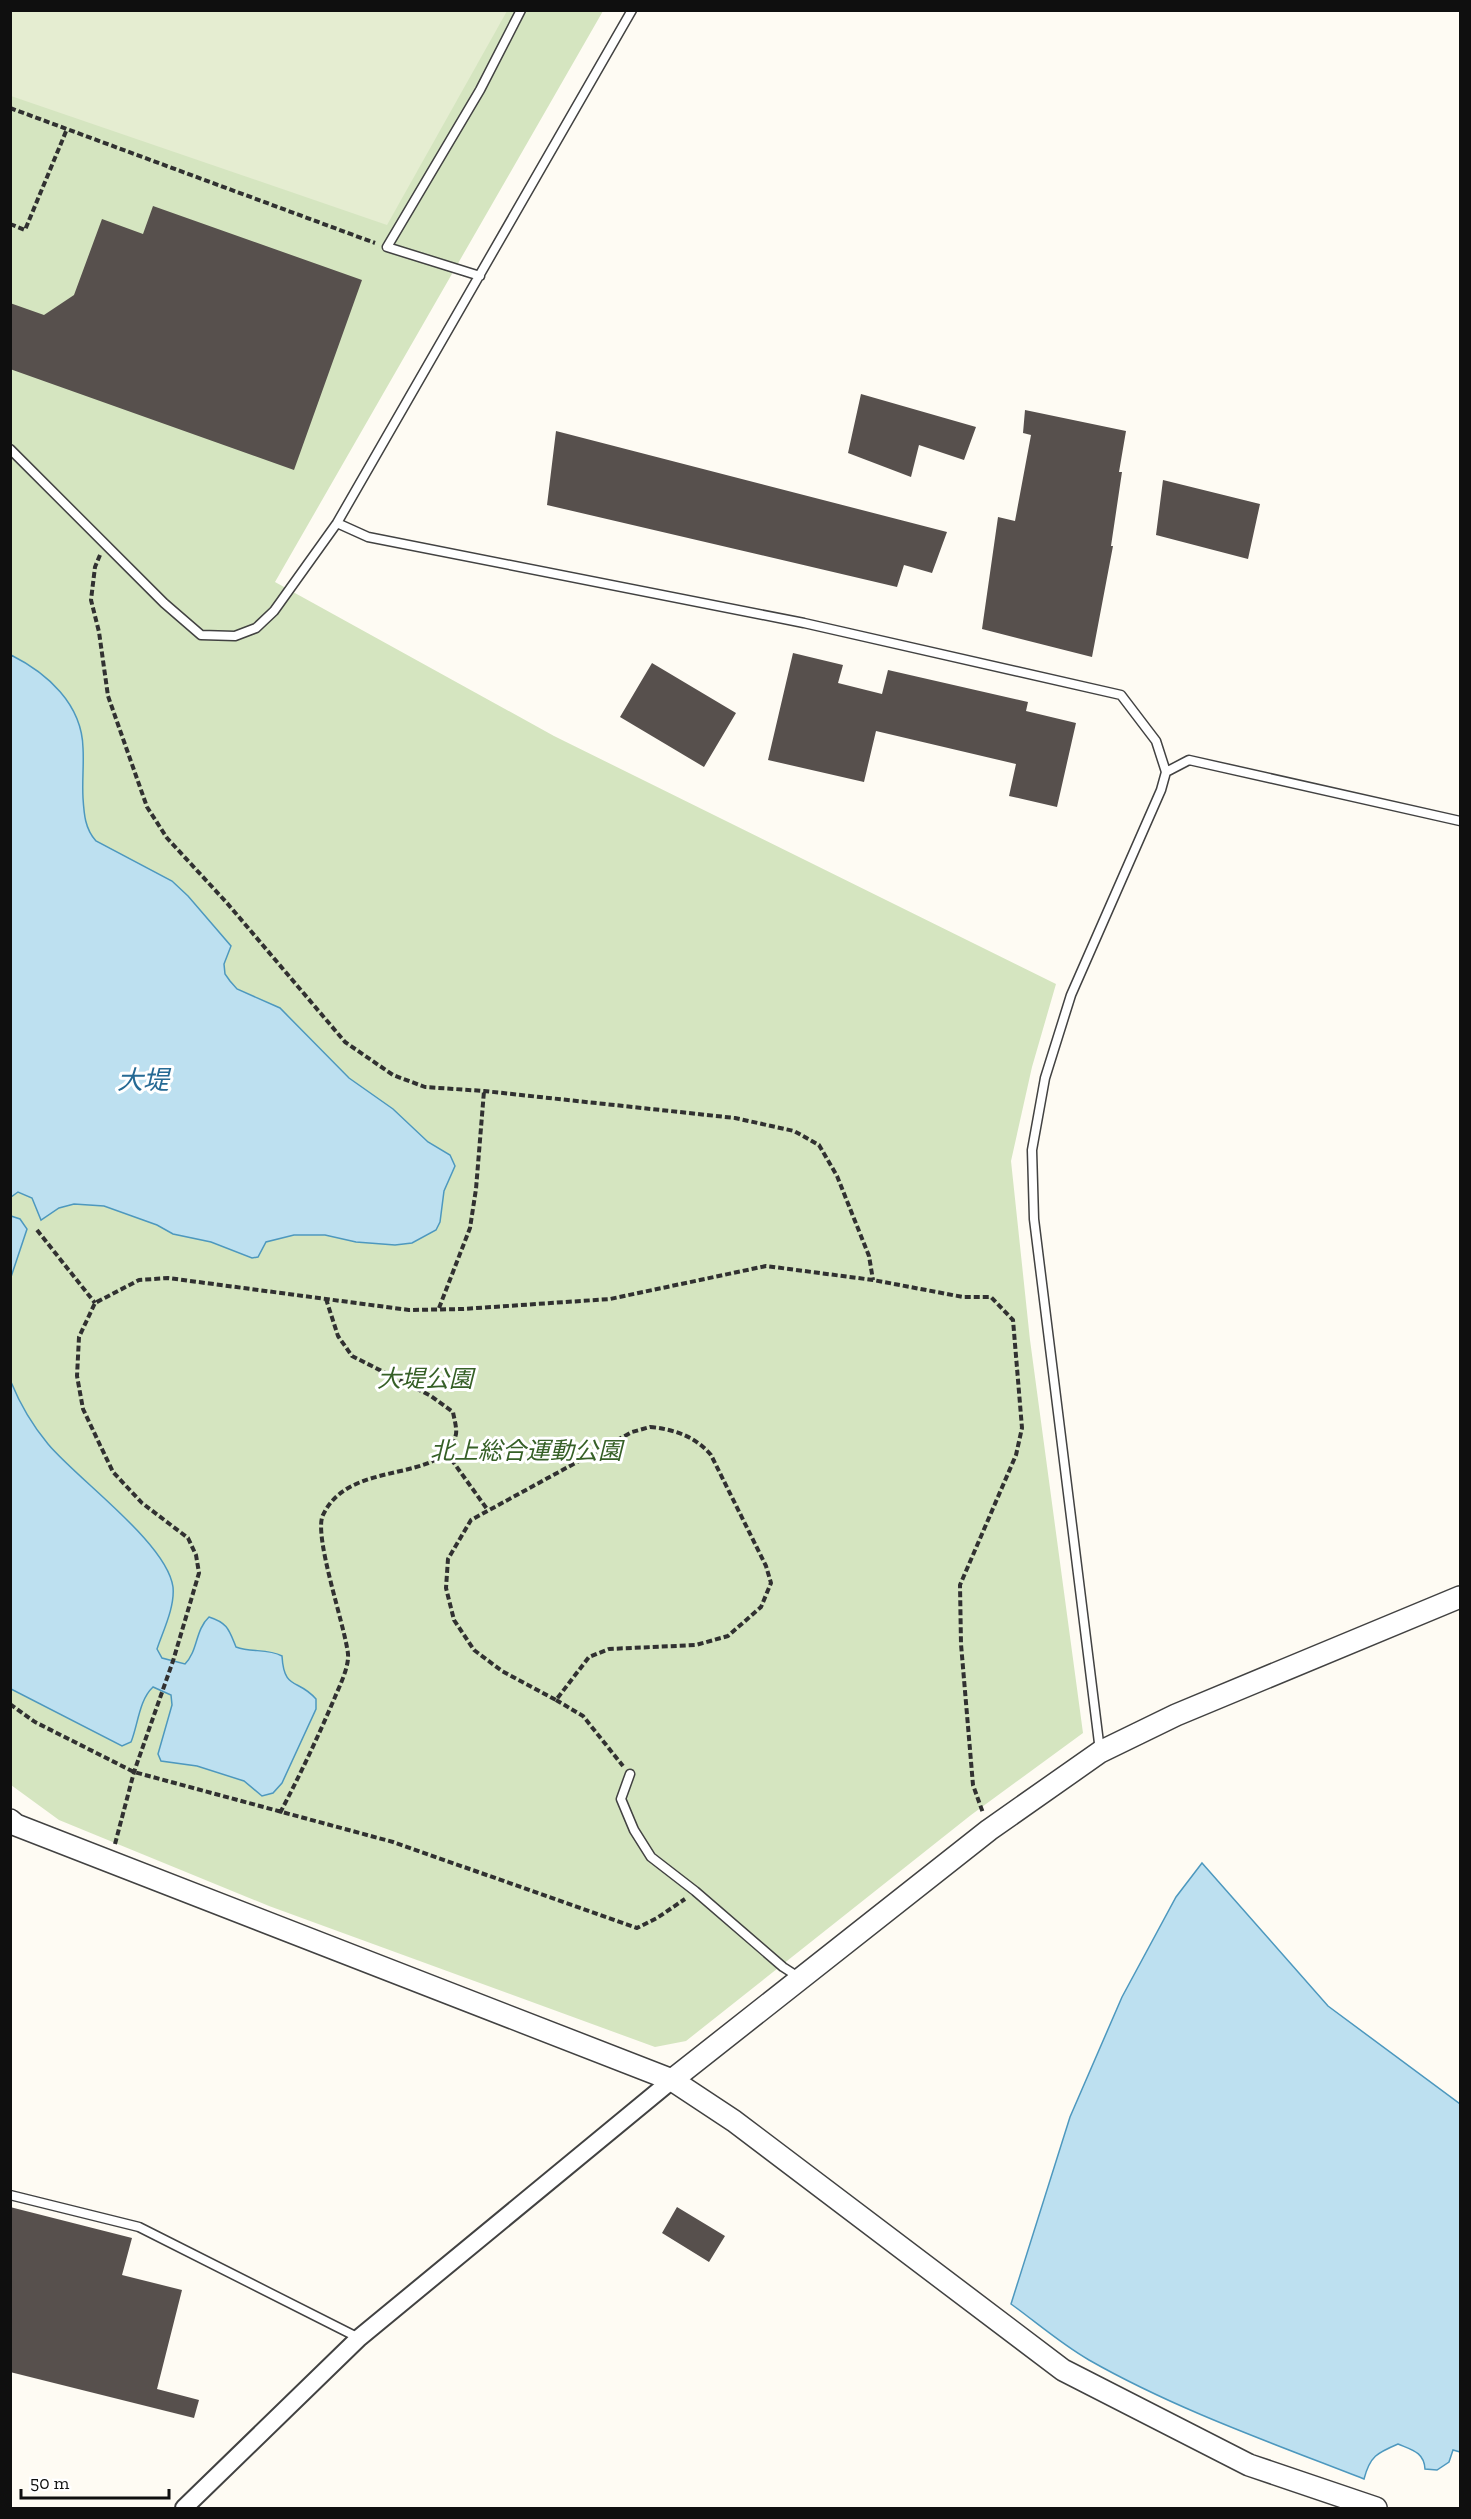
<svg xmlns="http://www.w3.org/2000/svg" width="1471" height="2519" font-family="'Zilla Slab','Noto Sans JP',serif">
	<rect width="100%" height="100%" fill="#fefbf3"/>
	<path fill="#d5e5c0" d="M11,11H603L275,582L554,736L1056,984L1032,1067L1011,1161L1030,1340L1083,1733L971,1815L686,2041L655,2047L269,1906L59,1820L11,1785Z"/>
	<path fill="#e5edd1" d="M11,10H507V11L387,225L11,96Z"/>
	<path fill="#bde0f0" stroke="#4d98be" stroke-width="1.5" d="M11,655C47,673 82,704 83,748C84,765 82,781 83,798C84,814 85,829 96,841L172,881L188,896L231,946L224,964L225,974L230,981L237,989L280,1008L349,1078L393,1109L428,1142L450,1155L455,1166L444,1191L440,1222L436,1230L412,1243L395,1245L356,1242L325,1235H294L266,1242L258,1257L252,1258L211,1242L173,1234L157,1225L104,1206L74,1204L59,1208L41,1220L32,1198L18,1192L11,1197Z
		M11,1216L20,1219L27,1229L11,1277Z
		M11,1382C20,1404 33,1426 48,1444C78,1480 167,1543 173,1587C175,1607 163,1631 157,1649L162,1658L185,1664C198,1651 195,1630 209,1617C228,1623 229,1630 236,1647C252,1653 267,1648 282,1656C284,1691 298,1678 316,1699V1709L282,1783L273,1793L262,1796L244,1781L197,1766L161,1761L158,1754L172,1705L171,1695L153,1687C139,1700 138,1725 131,1742L122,1746L11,1689Z
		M1202,1863L1328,2006L1460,2104V2452L1453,2450L1449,2462L1437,2470L1425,2469C1424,2452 1412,2450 1398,2444C1377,2453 1370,2456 1364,2479C1272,2443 1175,2409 1089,2360C1061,2344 1036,2322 1011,2304L1070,2117L1122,1997L1176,1897Z"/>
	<path fill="#57504d" d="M153,206L362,280L294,470L10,369V303L44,315L74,295L102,219L143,234Z
		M861,394L976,427L964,460L919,445L911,477L848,453Z
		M1025,410L1126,431L1119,472H1122L1111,546H1113L1092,657L982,629L998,517L1015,521L1031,435L1023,433Z
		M556,431L947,532L932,573L904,565L897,587L547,505Z
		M1163,480L1260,504L1248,559L1156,535Z
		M793,653L843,665L838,683L882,694L888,670L1028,702L1026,711L1076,723L1057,807L1009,796L1016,764L876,731L864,782L768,760Z
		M652,663L736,713L704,767L620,717Z
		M10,2207L132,2238L122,2275L182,2290L157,2389L199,2400L194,2418L10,2372Z
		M677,2207L725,2236L709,2262L662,2233Z"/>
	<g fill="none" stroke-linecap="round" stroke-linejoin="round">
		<g stroke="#424242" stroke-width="11">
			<path id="service" d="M480,276L387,247L480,90L521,10
				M10,449L164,603L201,635L235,636L256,628L274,611L337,523L632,10
				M337,523L368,537L804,623L1121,695L1156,741L1166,772L1161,790L1071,995L1045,1078L1032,1150L1034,1219L1100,1751
				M1166,772L1189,760L1460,821
				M630,1774L621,1799L634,1830L651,1857L695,1891L783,1967L800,1978
				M10,2195L139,2227L359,2338"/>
		</g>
		<g stroke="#424242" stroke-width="20">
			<path id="minor" d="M184,2508L359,2338L672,2080"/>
		</g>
		<g stroke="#424242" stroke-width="24">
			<path id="tertiary" d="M10,1820L16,1825L672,2080L734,2121L1063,2370L1249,2465L1376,2508
				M672,2080L989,1830L1100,1752L1176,1715L1460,1597"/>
		</g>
		<path stroke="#313131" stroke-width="4" stroke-dasharray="6 3" stroke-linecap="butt" d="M10,108L375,243
			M10,224L25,230L67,129
			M100,555L95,567L91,600L99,632L108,696L147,807L167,838L227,903L345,1042L393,1075L425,1087L484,1091L735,1118L794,1131L819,1145L837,1176L869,1256L873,1280
			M37,1230L95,1303
			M439,1308L470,1228L476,1189L484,1091
			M650,1427C674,1429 696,1437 711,1455L766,1566L771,1583L761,1607L728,1636L696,1645L609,1649L589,1657L556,1700L502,1671L474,1650L454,1620L446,1588L448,1559L471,1520L632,1432Z
			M446,1452L487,1509
			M556,1700L583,1716L623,1766
			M10,1704L35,1722L134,1772L393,1842L637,1928L657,1918L685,1899
			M280,1813C300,1775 318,1737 335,1697C340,1685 349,1667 348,1654C345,1626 313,1535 323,1515C350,1457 444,1486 456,1434C457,1428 454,1418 453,1412L431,1396L352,1356L338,1336L326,1299
			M115,1844L134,1772L173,1661L199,1573L196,1555L188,1538L142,1503L113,1472L100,1445L83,1409L77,1376L79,1337L95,1303L139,1280L168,1278L409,1310L463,1309L610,1299L766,1266L873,1280L963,1297H991L1013,1320L1022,1428L1016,1455L960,1585L961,1644L973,1785L983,1813"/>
		<use href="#service" stroke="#fff" stroke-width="8"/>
		<use href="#minor" stroke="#fff" stroke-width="16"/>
		<use href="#tertiary" stroke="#fff" stroke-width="21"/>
	</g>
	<g text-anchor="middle" stroke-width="6" stroke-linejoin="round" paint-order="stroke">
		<g font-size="24" font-style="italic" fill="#366027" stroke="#fff">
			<text x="425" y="1387">大堤公園</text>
			<text x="526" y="1459">北上総合運動公園</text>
		</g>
		<g font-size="26" font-style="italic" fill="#266a94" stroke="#fff">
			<text x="143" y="1089">大堤</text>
		</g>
	</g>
	<rect width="1471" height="2519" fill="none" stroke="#0f0f0f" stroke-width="24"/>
	<path d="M21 2489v9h148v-9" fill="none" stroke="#0f0f0f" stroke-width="3"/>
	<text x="30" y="2489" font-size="18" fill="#0f0f0f" stroke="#ffffff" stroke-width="4.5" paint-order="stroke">50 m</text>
</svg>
